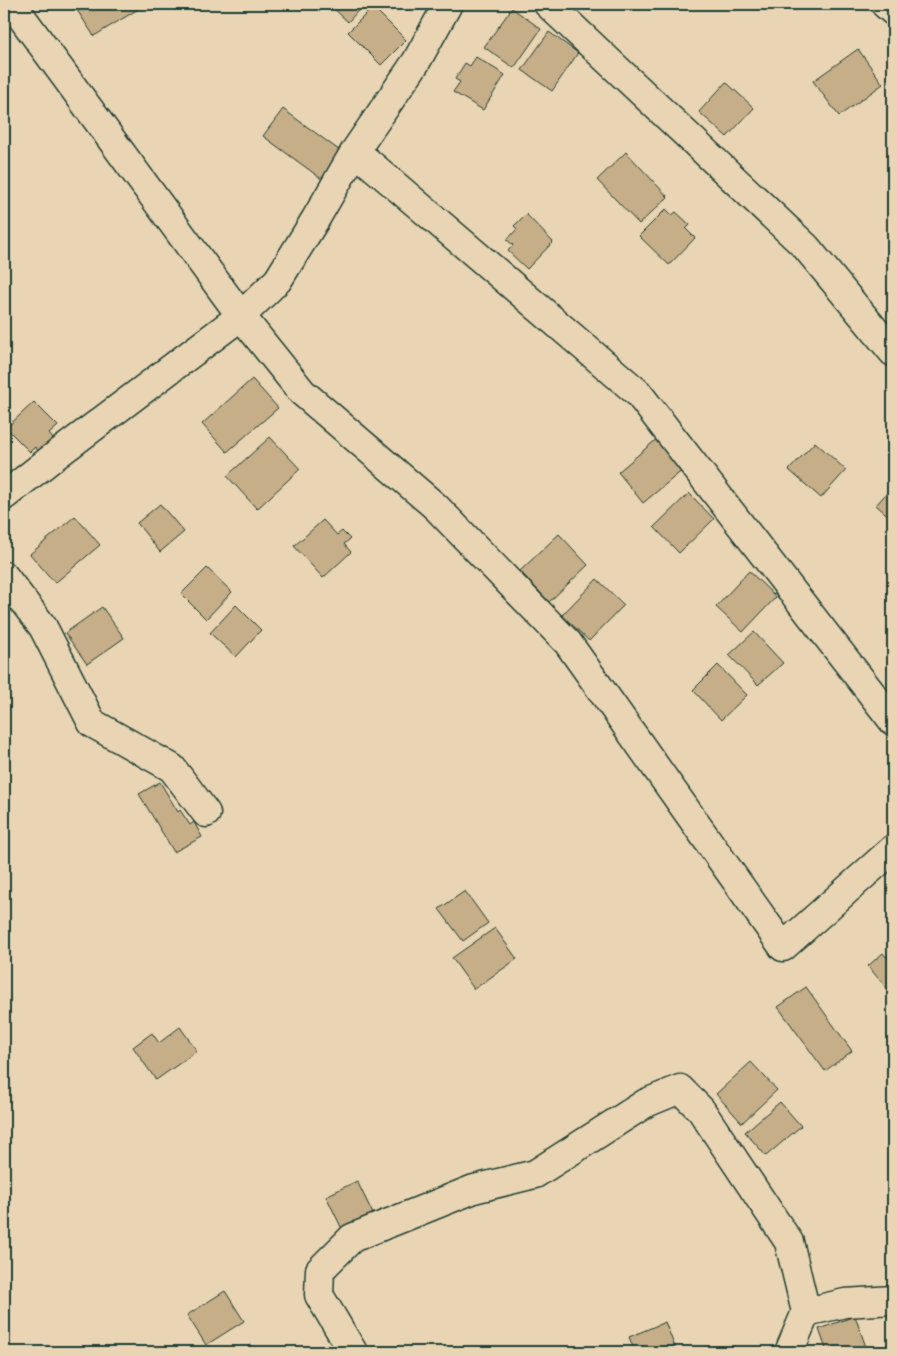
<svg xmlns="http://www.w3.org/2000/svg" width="897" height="1356" font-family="'Architects Daughter',sans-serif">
	<rect width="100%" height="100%" fill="#e9d5b3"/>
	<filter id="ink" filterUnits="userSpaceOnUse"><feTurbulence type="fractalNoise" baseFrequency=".02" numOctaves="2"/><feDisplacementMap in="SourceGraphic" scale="10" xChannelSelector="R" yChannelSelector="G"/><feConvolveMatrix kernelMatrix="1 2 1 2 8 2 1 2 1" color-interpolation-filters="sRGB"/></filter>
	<g filter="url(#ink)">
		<path fill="#c6ae88" stroke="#1f3d34" d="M73,4H137L140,8L94,36Z
			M329,4H364L348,22Z
			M373,7L406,40L381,65L348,32Z
			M512,8L541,29L514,68L484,47Z
			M549,32L578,53L552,91L522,70Z
			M858,49L883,84L839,116L813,81Z
			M476,57L505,75L483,110L453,92L460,82L455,79L465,63L470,66Z
			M726,82L754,108L727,137L699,112Z
			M283,109L343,153L323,180L263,136Z
			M626,152L668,197L639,224L597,180Z
			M666,209L672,215L676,212L690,225L686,229L695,238L669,265L639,236Z
			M526,214L553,242L527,269L508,251L513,245L507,240L517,229L514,226Z
			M252,379L278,408L227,452L202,424Z
			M34,402L58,426L49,434L54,440L40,453L35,447L30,452L6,428Z
			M270,437L300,469L257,509L227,476Z
			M658,438L684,469L643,503L618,472Z
			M815,442L846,470L821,498L789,470Z
			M893,486V520L876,505Z
			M689,493L714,519L679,553L654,527Z
			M160,504L184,532L160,552L137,523Z
			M75,516L100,545L55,583L30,554Z
			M323,520L337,535L342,531L350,539L344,544L351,552L323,578L294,546Z
			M559,534L588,565L549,602L520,571Z
			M207,568L232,592L206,619L181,594Z
			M749,571L776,597L743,632L716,607Z
			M597,579L624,605L589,641L562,615Z
			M236,605L261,630L236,657L210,633Z
			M102,607L124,638L87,664L65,633Z
			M754,632L783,663L758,685L729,655Z
			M718,665L747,695L721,720L693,690Z
			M160,782L178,812L180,810L190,825L194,822L202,837L174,852L139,794Z
			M465,891L488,923L463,941L439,909Z
			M495,928L517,959L474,989L452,958Z
			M893,951V996L868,966L883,953L886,957Z
			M806,987L852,1051L825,1071L778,1007Z
			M180,1027L197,1051L156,1080L133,1047L152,1033L159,1043Z
			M751,1062L777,1090L742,1123L716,1094Z
			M780,1102L801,1126L766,1156L745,1132Z
			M357,1181L375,1218L344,1233L326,1196Z
			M225,1291L244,1321L206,1345L187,1315Z
			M855,1316L866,1347L850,1352H827L819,1329Z
			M665,1322L677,1352H635L629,1337Z
			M252,1345L256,1351L260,1349L263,1352H239Z"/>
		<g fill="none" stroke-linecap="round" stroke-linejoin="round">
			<g stroke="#1f3d34" stroke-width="31">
				<path id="minor" d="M12,4L241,316L302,392L436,507L568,643L783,947L893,849
					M548,4L806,247L893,352
					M885,4L893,11
					M355,151L638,393L893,721
					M4,496L51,459L241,316L278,280L315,220L355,151L416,62L448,4
					M4,576L43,627L92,723L172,768L206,813
					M353,1352L319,1295L320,1270L352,1238L474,1189L535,1174L646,1103L680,1089L701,1110L789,1242L806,1312
					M789,1352L806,1312L845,1303L893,1300"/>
			</g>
			<use href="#minor" stroke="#e9d5b3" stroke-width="28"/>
		</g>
	</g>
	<rect width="897" height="1356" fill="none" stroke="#e9d5b3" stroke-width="20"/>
	<rect x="10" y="10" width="877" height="1336" fill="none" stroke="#1f3d34" stroke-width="2" filter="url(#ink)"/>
</svg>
